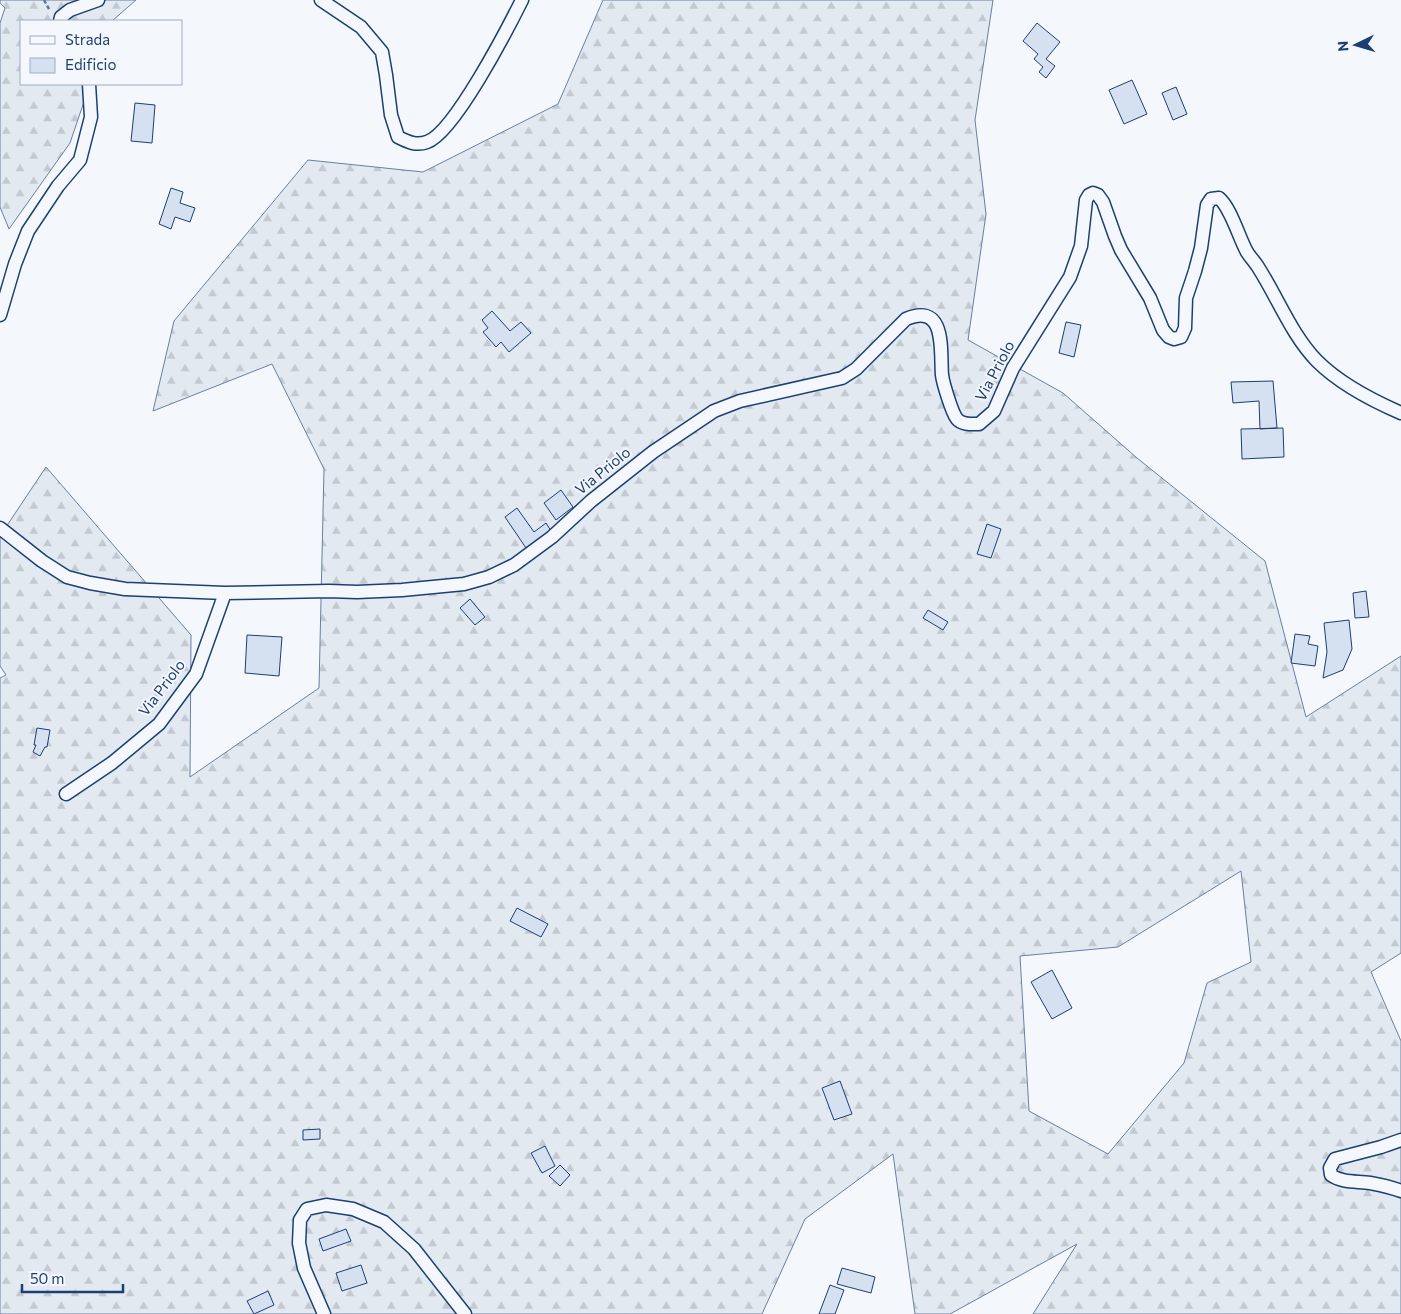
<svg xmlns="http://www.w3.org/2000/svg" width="1401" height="1314" font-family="Commissioner,sans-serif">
	<defs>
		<pattern id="forest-firs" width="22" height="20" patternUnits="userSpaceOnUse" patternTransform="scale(1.25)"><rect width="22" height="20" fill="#e3e9f0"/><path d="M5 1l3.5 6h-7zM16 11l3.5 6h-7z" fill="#c2c9d1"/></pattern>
	</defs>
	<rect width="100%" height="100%" fill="#f4f7fb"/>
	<path fill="url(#forest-firs)" stroke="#687fa3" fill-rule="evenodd" d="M0,0H136L112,21H21V84H90L70,143L9,229L0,207V23L5,8L0,3Z
		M603,0H993L975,120L986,214L968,340L1063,393L1137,458L1265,561L1306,717L1401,656V953L1371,972L1401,1041V1314H1033L1077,1244L950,1314H915L893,1154L805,1219L762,1314H0V678L6,675L0,666V536L46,467L191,635L190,777L319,688L324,469L272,364L153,411L174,321L308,160L423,172L558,104ZM1241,871L1251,962L1207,983L1184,1063L1108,1154L1029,1111L1020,956L1118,947Z"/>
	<path fill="#d5e0f0" stroke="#1d3f73" d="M1037,23L1060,42L1046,59L1055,66L1046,78L1039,72L1043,67L1034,59L1038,54L1023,41Z
		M1132,80L1147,114L1124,124L1109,90Z
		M1176,87L1187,114L1173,120L1162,93Z
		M135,103L155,105L152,143L131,141Z
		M171,188L183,192L180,203L195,208L190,222L175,217L171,229L159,224Z
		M492,311L510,331L521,322L531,333L509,352L501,342L496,347L483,332L488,328L482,320Z
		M1066,322L1081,325L1074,357L1059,353Z
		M1273,381L1277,428L1260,429L1259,401L1233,403L1231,382Z
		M1283,428L1284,457L1242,459L1241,429Z
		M561,490L573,507L556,520L544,503Z
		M517,508L534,532L546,523L551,531L526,548L505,517Z
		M987,524L1001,529L991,558L977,554Z
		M1366,591L1369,617L1355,618L1353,593Z
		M470,599L485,617L475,625L460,608Z
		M928,610L948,622L943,630L923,618Z
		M1349,620L1352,649L1343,670L1323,678L1327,652L1324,623Z
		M1295,634L1310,636L1308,644L1318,646L1315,666L1291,663Z
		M247,635L282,637L279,676L245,673Z
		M37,728L50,730L47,747H45L40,756L33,752L36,745H34Z
		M517,908L548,924L541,937L510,921Z
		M1052,970L1072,1008L1052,1019L1031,982Z
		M840,1081L852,1114L834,1120L822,1088Z
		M320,1129V1139L303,1140V1130Z
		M545,1146L555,1166L542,1173L531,1153Z
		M560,1165L570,1175L560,1186L549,1176Z
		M346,1229L351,1241L323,1251L319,1239Z
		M361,1265L367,1283L342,1291L336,1273Z
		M842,1268L875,1277L871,1293L837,1284Z
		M830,1285L844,1290L835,1314H819Z
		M268,1291L274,1305L254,1314L247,1301Z"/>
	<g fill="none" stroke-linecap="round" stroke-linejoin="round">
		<g stroke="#1d3f73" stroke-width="15">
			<path id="minor" d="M321,0L361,27L382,52L386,75L391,115L398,137C408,142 416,146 427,142C454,133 508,28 522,0
				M60,21L61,17L70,10L98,0
				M0,315L15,264L28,231L58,186L80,160L91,117L89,84
				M0,528L42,561L67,577L90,583L125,589L225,593L329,591L357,592L402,590L464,584L489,577L514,565L552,537L591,501L653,452L714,411L740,401L842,378L856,369L906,319C947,302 940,351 942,375C943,383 952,413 957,419C962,425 972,424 979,424L994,411L1013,368L1070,277L1081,246L1086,200L1089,195L1093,193L1098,195L1103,202L1115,236L1121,250L1150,298L1163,330L1169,337L1174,339L1181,337L1185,328L1186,298L1195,271L1201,248L1207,205L1211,199L1219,198C1231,208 1239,238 1247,252C1250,257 1255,262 1258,267C1278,298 1291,334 1317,361C1340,384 1371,400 1401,413
				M66,794L112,763L159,724L196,674L225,593
				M1401,1140L1381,1147L1335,1159L1330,1168L1331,1175C1342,1183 1357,1181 1370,1183C1381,1185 1391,1187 1401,1191
				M324,1314L304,1268L299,1243L300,1220L307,1209L326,1205L353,1209L384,1222L414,1249L465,1314"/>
		</g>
		<path stroke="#5e769c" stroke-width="2.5" stroke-dasharray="4 2.5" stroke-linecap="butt" d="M44,0L50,11"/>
		<use href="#minor" stroke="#f4f7fb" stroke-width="12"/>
	</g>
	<g text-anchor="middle" stroke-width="4" stroke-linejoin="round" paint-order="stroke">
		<g font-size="15" fill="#1d3f73" stroke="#f4f7fb">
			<text transform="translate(995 371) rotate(-62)" y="5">Via Priolo</text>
			<text transform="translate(603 471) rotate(-39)" y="5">Via Priolo</text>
			<text transform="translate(162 688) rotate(-53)" y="5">Via Priolo</text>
		</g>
	</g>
	<rect x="20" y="20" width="162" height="65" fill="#f4f7fb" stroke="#9eadc5"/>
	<rect x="30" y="36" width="25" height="8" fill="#f4f7fb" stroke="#9eadc5"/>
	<text x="65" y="45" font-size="15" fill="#1d3f73">Strada</text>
	<rect x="30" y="58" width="25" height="15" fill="#d5e0f0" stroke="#9eadc5"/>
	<text x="65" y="70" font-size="15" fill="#1d3f73">Edificio</text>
	<g transform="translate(1356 45) rotate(265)" stroke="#f4f7fb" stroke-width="4" paint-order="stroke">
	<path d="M0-4L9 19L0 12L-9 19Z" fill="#1d3f73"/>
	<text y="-8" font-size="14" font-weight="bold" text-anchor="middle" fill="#1d3f73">N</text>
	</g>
	<path d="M22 1284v8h101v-8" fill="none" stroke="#1d3f73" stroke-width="2.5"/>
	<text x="30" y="1284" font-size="15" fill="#1d3f73" stroke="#f4f7fb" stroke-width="4" paint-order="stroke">50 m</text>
</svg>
